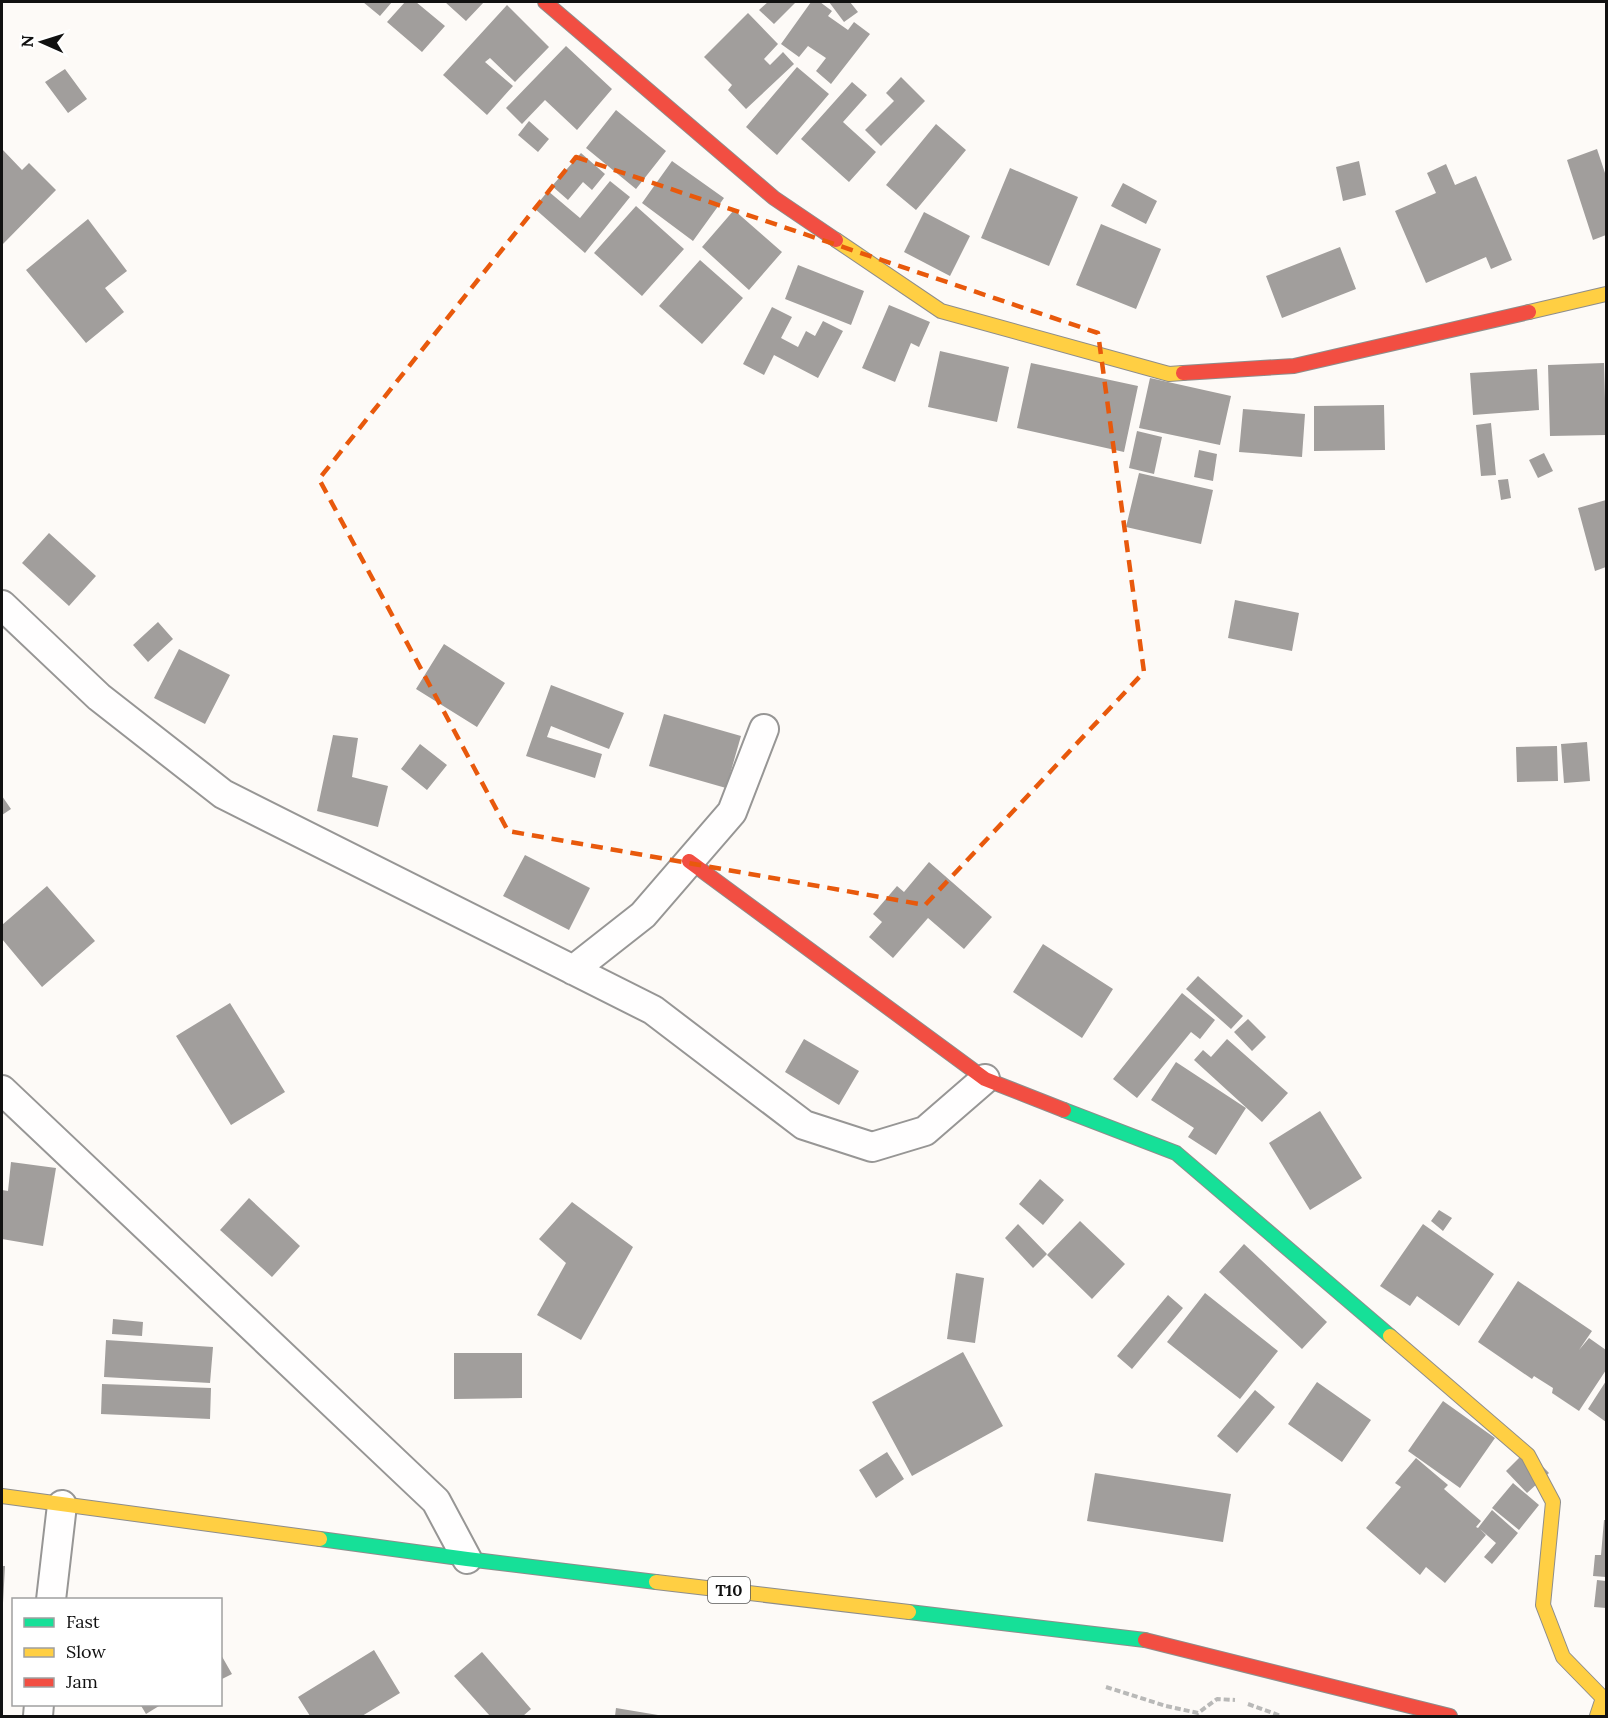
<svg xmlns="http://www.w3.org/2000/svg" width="1608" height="1718" font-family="Lora,serif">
	<rect width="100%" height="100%" fill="#fdfaf7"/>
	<path fill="#a19e9c" d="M363,2H392L380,16Z
		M405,2H416L445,26L422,52L387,22Z
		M445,2H484L466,21Z
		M768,2H796L774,24L759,10Z
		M811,2H820L832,11L828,16L848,30L854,22L870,34L831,84L816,71L826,58L808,46L799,57L781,44Z
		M829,2H850L858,12L844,22Z
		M507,5L549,47L515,82L490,58L485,62L513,86L487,115L443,75Z
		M748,13L778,44L764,59L770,65L783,52L794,64L746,109L728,90L732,85L704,57Z
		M566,46L612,89L577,130L545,100L522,124L506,108Z
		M797,67L829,94L777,155L746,127Z
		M65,69L87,99L68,113L45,82Z
		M901,77L925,101L881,146L865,130L894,101L886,93Z
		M852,82L867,95L843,122L876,152L849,182L801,139Z
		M616,110L666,151L636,189L586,148Z
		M529,121L549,139L538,152L518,135Z
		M936,124L966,150L916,210L886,185Z
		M2,149L22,170L29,163L56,190L2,245Z
		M1597,149L1606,176V235L1593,240L1567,160Z
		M581,153L605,174L592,190L583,182L568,200L552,186Z
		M672,161L724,198L693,241L642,203Z
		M1359,161L1366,195L1343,201L1336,167Z
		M1446,164L1455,185L1476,176L1512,260L1491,269L1486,257L1426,283L1395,211L1436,193L1427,173Z
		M1010,168L1078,197L1049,266L981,238Z
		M610,181L630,197L585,253L534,208L548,191L580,218Z
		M1123,183L1157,201L1146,224L1111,206Z
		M636,206L684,249L642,296L594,253Z
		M734,210L782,252L749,290L702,247Z
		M924,212L970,236L950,276L904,252Z
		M88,219L127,271L105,288L124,312L86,343L26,270Z
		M1101,224L1161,249L1136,309L1076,285Z
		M1340,247L1356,289L1282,318L1266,276Z
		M700,260L743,298L702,344L659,306Z
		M798,265L864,291L851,325L785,299Z
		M889,305L930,322L919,347L911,343L895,382L862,368Z
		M772,307L792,317L781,338L798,347L806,331L815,336L823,321L843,331L818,378L774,355L764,375L743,364Z
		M940,351L1009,367L997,422L928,407Z
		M1031,363L1138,386L1124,452L1017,428Z
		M1604,363L1606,435L1550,436L1548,365Z
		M1537,369L1539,410L1473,415L1470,373Z
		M1150,378L1231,396L1220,445L1139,428Z
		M1384,405L1385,450L1314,451V406Z
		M1243,409L1305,414L1302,457L1239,452Z
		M1491,423L1496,475L1481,476L1476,425Z
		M1137,431L1162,437L1154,474L1129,468Z
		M1199,450L1217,454L1213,481L1194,477Z
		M1544,453L1553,471L1538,478L1529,460Z
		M1139,473L1213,490L1201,544L1126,527Z
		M1508,479L1511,498L1501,500L1498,480Z
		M1606,500V567L1595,571L1578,508Z
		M49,533L96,576L69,606L22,563Z
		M1235,600L1299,613L1292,651L1228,638Z
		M158,622L173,639L148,662L133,645Z
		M444,644L505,683L477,727L416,689Z
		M179,649L230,675L205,724L154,698Z
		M551,685L624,713L609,749L551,726L547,737L602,754L595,778L526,756Z
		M664,714L741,736L726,788L649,766Z
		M333,735L358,738L352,777L388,786L378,827L317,811Z
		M1587,742L1590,781L1564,783L1561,744Z
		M420,744L447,765L427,790L401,769Z
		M1557,746L1558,781L1517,782L1516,747Z
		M2,796L11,809L2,815Z
		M525,855L590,888L569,930L503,896Z
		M929,862L992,917L964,949L928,918L893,958L869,937L882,922L873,914L897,886L904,892Z
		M47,886L95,941L42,987L2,939V925Z
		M1043,944L1113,989L1082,1038L1013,992Z
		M1198,976L1243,1016L1231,1029L1186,989Z
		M1182,993L1215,1020L1200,1039L1191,1032L1137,1098L1113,1079Z
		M230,1003L285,1092L231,1125L176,1036Z
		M1248,1019L1266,1037L1252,1051L1234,1032Z
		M804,1039L859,1071L839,1105L785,1072Z
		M1227,1039L1288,1093L1262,1122L1194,1060L1203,1050L1211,1057Z
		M1176,1062L1246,1108L1216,1155L1188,1137L1194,1128L1151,1100Z
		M1320,1111L1362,1178L1310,1210L1269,1143Z
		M11,1162L56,1168L43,1246L2,1239V1190L8,1191Z
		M1040,1179L1064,1200L1043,1225L1019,1204Z
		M249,1198L300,1246L272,1277L220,1230Z
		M572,1202L633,1247L581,1340L537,1315L566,1263L539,1239Z
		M1439,1210L1452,1218L1443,1231L1431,1221Z
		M1080,1221L1125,1264L1092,1299L1047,1255Z
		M1018,1224L1047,1254L1033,1268L1005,1238Z
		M1423,1224L1494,1274L1459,1326L1417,1296L1410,1306L1380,1286Z
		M1244,1244L1327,1322L1302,1349L1219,1272Z
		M956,1273L984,1278L975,1343L947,1339Z
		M1518,1281L1592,1331L1579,1350L1589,1338L1606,1350V1370L1579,1411L1552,1393L1553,1388L1534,1376L1532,1379L1478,1342Z
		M1205,1293L1278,1351L1240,1399L1167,1342Z
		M1168,1295L1183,1308L1132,1369L1117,1356Z
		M113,1319L143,1322L142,1336L112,1334Z
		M106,1340L213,1347L210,1383L104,1377Z
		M963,1352L1003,1426L912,1476L872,1402Z
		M454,1353H522V1398L454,1399Z
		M1606,1381V1422L1588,1409Z
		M1317,1382L1371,1420L1342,1462L1288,1424Z
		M102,1384L211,1388L210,1419L101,1414Z
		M1255,1390L1275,1407L1237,1453L1217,1436Z
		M1443,1401L1495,1438L1460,1488L1408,1451Z
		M1527,1450L1549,1473L1527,1493L1506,1471Z
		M887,1452L904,1479L876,1498L859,1470Z
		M1416,1458L1448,1485L1444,1489L1481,1521L1476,1527L1478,1528L1492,1510L1518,1533L1492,1564L1484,1557L1496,1543L1480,1529L1486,1535L1445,1583L1426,1567L1420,1575L1366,1528L1401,1487L1395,1483Z
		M1095,1473L1231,1494L1223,1542L1087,1521Z
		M1513,1483L1539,1505L1519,1530L1492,1508Z
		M1604,1520H1606V1577L1593,1576L1595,1555H1601Z
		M2,1566H5L3,1603H2Z
		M1597,1580L1606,1581V1608L1594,1607Z
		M374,1650L400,1693L362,1716H310L298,1697Z
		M482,1652L531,1709L523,1716H490L454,1676Z
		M220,1653L232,1674L220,1680Z
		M140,1704H158L159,1706L146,1714Z
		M616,1708L658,1715V1716H615Z"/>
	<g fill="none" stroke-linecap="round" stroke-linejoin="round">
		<g stroke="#979695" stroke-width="32">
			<path id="street" d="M2,605L99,697L223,794L653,1010L804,1125L872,1147L925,1131L985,1079
				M573,970L643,915L732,812L764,729
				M2,1090L436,1501L467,1559
				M51,1600L62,1505
				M38,1716L39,1704"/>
		</g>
		<g stroke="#8e8d8b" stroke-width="16">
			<path id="fast" d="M1064,1110L1176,1153L1390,1336
				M320,1539L467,1559L656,1582
				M909,1612L1145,1640"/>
		</g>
		<g stroke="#8e8d8b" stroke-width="16">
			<path id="slow" d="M836,240L941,311L1169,374L1183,373
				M1529,312L1606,294
				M1390,1336L1528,1455L1553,1502L1543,1605L1563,1657L1603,1698L1597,1716
				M2,1496L320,1539
				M656,1582L909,1612"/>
		</g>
		<g stroke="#8e8d8b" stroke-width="16">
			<path id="jam" d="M545,2L774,198L836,240
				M1183,373L1294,366L1529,312
				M689,861L985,1079L1064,1110
				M1145,1640L1450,1716"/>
		</g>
		<path stroke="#b9b9b8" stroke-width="4" stroke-dasharray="6 3" stroke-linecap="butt" d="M1106,1687L1166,1706L1198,1713L1217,1699L1235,1700
			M1248,1704L1281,1716"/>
		<use href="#street" stroke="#fffefe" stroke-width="28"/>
		<use href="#fast" stroke="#16e098" stroke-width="14"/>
		<use href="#slow" stroke="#ffcf43" stroke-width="14"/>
		<use href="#jam" stroke="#f24e42" stroke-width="14"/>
	</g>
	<path fill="none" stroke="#e8590c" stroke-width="4.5" stroke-dasharray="12 8" stroke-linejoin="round" d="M576,157L1098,333L1144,672L925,905L508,831L319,479Z"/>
	<g text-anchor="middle" stroke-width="6" stroke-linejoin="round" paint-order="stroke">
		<rect fill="#fff" stroke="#585858" stroke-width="1.5" x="708" y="1577" width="42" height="26" rx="4.5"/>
		<g font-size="16" font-weight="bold" fill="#111">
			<text x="729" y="1596">T10</text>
		</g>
	</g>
	<rect width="1608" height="1718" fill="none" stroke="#111111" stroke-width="6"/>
	<rect x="12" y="1598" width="210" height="108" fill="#ffffff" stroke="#a0a0a0" stroke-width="1.5"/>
	<rect x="24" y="1618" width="30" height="9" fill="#16e098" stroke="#a0a0a0" stroke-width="1.5"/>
	<text x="66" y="1628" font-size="18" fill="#111111">Fast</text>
	<rect x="24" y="1648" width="30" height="9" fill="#ffcf43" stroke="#a0a0a0" stroke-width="1.5"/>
	<text x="66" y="1658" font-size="18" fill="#111111">Slow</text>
	<rect x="24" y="1678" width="30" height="9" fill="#f24e42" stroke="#a0a0a0" stroke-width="1.5"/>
	<text x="66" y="1688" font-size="18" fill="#111111">Jam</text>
	<g transform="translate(42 42) rotate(273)" stroke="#ffffff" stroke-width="4.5" paint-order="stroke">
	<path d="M0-4.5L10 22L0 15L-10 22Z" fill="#111111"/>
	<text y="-9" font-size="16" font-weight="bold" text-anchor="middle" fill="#111111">N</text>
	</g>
</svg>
